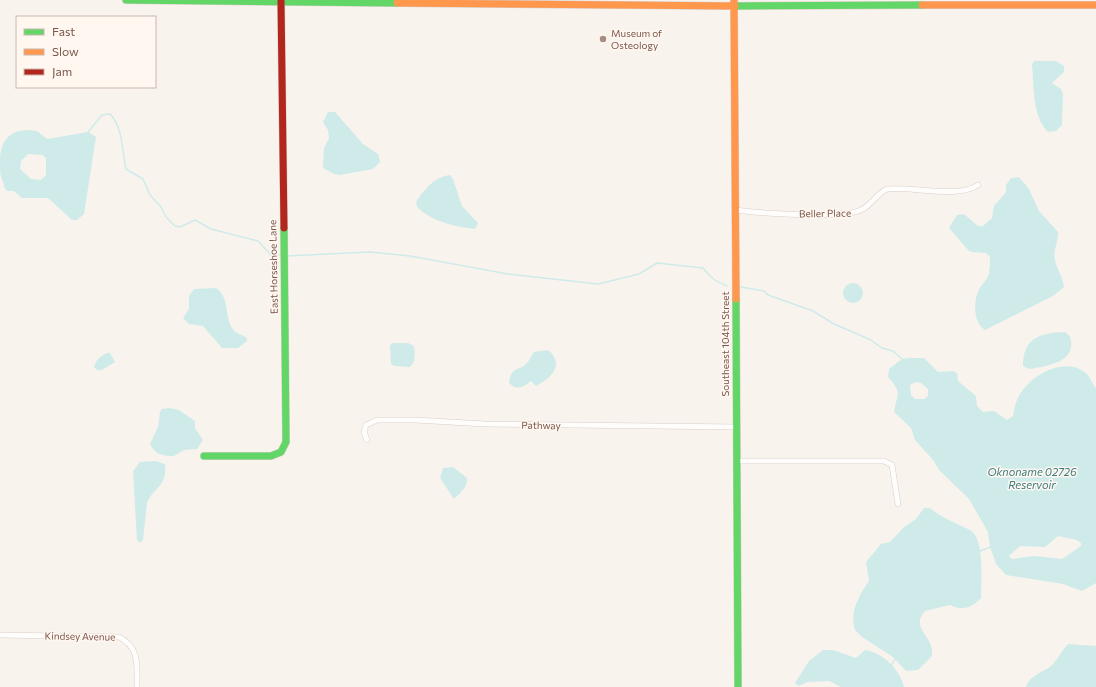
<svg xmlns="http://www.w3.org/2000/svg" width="1096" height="687" font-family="Commissioner,sans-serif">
	<rect width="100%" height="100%" fill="#f9f3ed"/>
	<path fill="#ceebea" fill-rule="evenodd" d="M1034,61H1056L1064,66V72L1052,83L1061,89L1063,94L1062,125L1056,131L1048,132C1032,116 1034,86 1032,64Z
		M328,112H335L363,144L378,154L380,162L373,169L340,175L334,174L323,168L324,148L329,138L328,130L323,122Z
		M29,130L37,131L47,139L88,132L96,137L84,214L77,220H72L48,198H22L14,191H7L4,187V184C0,177 0,171 0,163C0,143 7,130 29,130ZM28,154L42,155L46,158V175L41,180L31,179L20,169L21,161Z
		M450,175L453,179L462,206L478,223L475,229C455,227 431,221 417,207L416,202C425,189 434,177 450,175Z
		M1019,177L1029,189L1039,211L1058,232C1059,240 1053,249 1055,260C1057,270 1063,277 1064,287L1053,296L985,330C974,324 973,303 978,292C980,285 988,280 989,273C990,268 990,262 990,257L986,253L972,252L969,251L949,228L957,215L964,214L978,226H983L992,218L994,206L1006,192V185L1011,178Z
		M843 293a10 10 0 1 1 20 0a10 10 0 1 1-20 0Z
		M216,288C230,298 224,314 232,328C235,334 242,334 247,338V341L238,348H222L203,326L189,324L183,318L189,309V296L194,289Z
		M1065,332C1069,335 1071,337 1071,342C1074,363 1044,367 1029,369L1023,366C1023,337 1041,333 1065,332Z
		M392,343H408L414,346C415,354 416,361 410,367L394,366L391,364L390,346Z
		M548,350C565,364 552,378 536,386L531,381C523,387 517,391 509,383C511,366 518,372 527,363C530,360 531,356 534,352Z
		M107,353H110L115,362L102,370H97L94,367C96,360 100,356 107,353Z
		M909,358H924L938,372L953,371L957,373L958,381L976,396L977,406L983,412L994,411L1007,420L1013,416C1014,409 1015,404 1018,398C1028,377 1061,357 1083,371C1090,375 1091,382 1096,388V583L1082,591L1063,584L1006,575L996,564L990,547L988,532L969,499L939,470L934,461L915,440L911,428L894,412C897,393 903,394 888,377L889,369L902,359ZM916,382L921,383L928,389V396L924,399H915L911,395L910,385ZM1058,536L1077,540L1081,543V546L1062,559L1034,556L1012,559L1009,556L1020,546L1045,547Z
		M170,408L179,410L195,421V428L203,440L197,449L184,450L174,456C163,456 156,455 150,444L158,427L160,412L162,409Z
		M155,461L165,464C167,488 155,485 147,503L143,540L140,543L137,540L133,471L140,462Z
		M453,467L467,478C468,487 460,493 454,499L440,478L443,468Z
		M924,508H930C942,518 956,523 970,530C985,538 981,582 981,598C972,607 963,612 950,605L925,611C909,629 935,636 932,656L918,670L906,671L893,657L862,637L855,630C849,613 859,595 869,581L866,562L881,544L890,542L904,527L916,519Z
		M1068,644L1096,646V687H1026C1029,676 1041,673 1050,667C1058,660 1061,651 1068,644Z
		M823,650H833L856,658L865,650C883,653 900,669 904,687H841L829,681L808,682L798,686L795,683L809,661Z"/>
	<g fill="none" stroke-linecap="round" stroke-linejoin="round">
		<path stroke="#ceebea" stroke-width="1.5" d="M88,132L102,115L110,114C123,127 122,151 126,169L143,179L150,195L161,207L166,217L175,226L180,227L195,220L211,229L258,241L271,255H280
			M286,256L370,252L410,256L508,274L598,284L639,274L657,263L703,268C710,278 717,282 727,286
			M741,287L764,291L768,295L813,311L834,324L871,340L882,348L893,351L903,360
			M980,551L991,547
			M891,666L895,659"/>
		<g stroke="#d8ceca" stroke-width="6">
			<path id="street" d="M735,210C757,213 843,219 861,210C871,206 876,194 887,189C912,186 957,199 978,185
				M367,440L364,432L366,425L377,420H415L485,424L736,427
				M736,461H884L892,465L898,504
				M0,635L119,637C140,647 137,666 137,687"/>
		</g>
		<g stroke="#d9cec9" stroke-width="8">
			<path id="fast" d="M126,0L397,3
				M735,6L922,5
				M736,299L738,687
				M204,456H271L281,452L286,442L284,228"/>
		</g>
		<g stroke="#d9cec9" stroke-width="8">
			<path id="slow" d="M734,0L736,299
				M397,3L735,6
				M922,5H1096"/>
		</g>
		<g stroke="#d9cec9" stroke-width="8">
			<path id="jam" d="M281,1L284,228"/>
		</g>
		<use href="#street" stroke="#fefdfc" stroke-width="5"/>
		<use href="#fast" stroke="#63d668" stroke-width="7"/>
		<use href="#slow" stroke="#ff974d" stroke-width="7"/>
		<use href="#jam" stroke="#b3261e" stroke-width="7"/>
	</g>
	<circle fill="#a68d83" stroke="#fff7f0" stroke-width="1.5" cx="603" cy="39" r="4"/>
	<g text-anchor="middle" stroke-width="3" stroke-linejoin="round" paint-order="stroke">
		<g font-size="10" fill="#7a564a" stroke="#fff7f0" text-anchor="start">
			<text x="611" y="37">Museum of<tspan x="611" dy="12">Osteology</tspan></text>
		</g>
		<g font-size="10" fill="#7a564a" stroke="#fff7f0">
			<text transform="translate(825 213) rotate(-1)" y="4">Beller Place</text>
			<text transform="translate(273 267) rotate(-91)" y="4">East Horseshoe Lane</text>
			<text transform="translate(725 344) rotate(-90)" y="4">Southeast 104th Street</text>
			<text transform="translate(541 425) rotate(1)" y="4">Pathway</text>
			<text transform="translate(80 636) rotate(1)" y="4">Kindsey Avenue</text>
		</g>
		<g font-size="11" font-style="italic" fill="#3c7c80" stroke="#fff7f0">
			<text x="1032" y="476">Oknoname 02726<tspan x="1032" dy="13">Reservoir</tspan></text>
		</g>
	</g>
	<rect x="16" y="16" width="140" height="72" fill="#fff7f0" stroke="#cab7ae"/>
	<rect x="24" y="29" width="20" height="6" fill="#63d668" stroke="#cab7ae"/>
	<text x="52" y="36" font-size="12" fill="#7a564a">Fast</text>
	<rect x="24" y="49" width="20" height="6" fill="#ff974d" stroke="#cab7ae"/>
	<text x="52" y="56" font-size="12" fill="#7a564a">Slow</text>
	<rect x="24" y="69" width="20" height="6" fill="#b3261e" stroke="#cab7ae"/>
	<text x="52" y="76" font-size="12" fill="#7a564a">Jam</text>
</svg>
